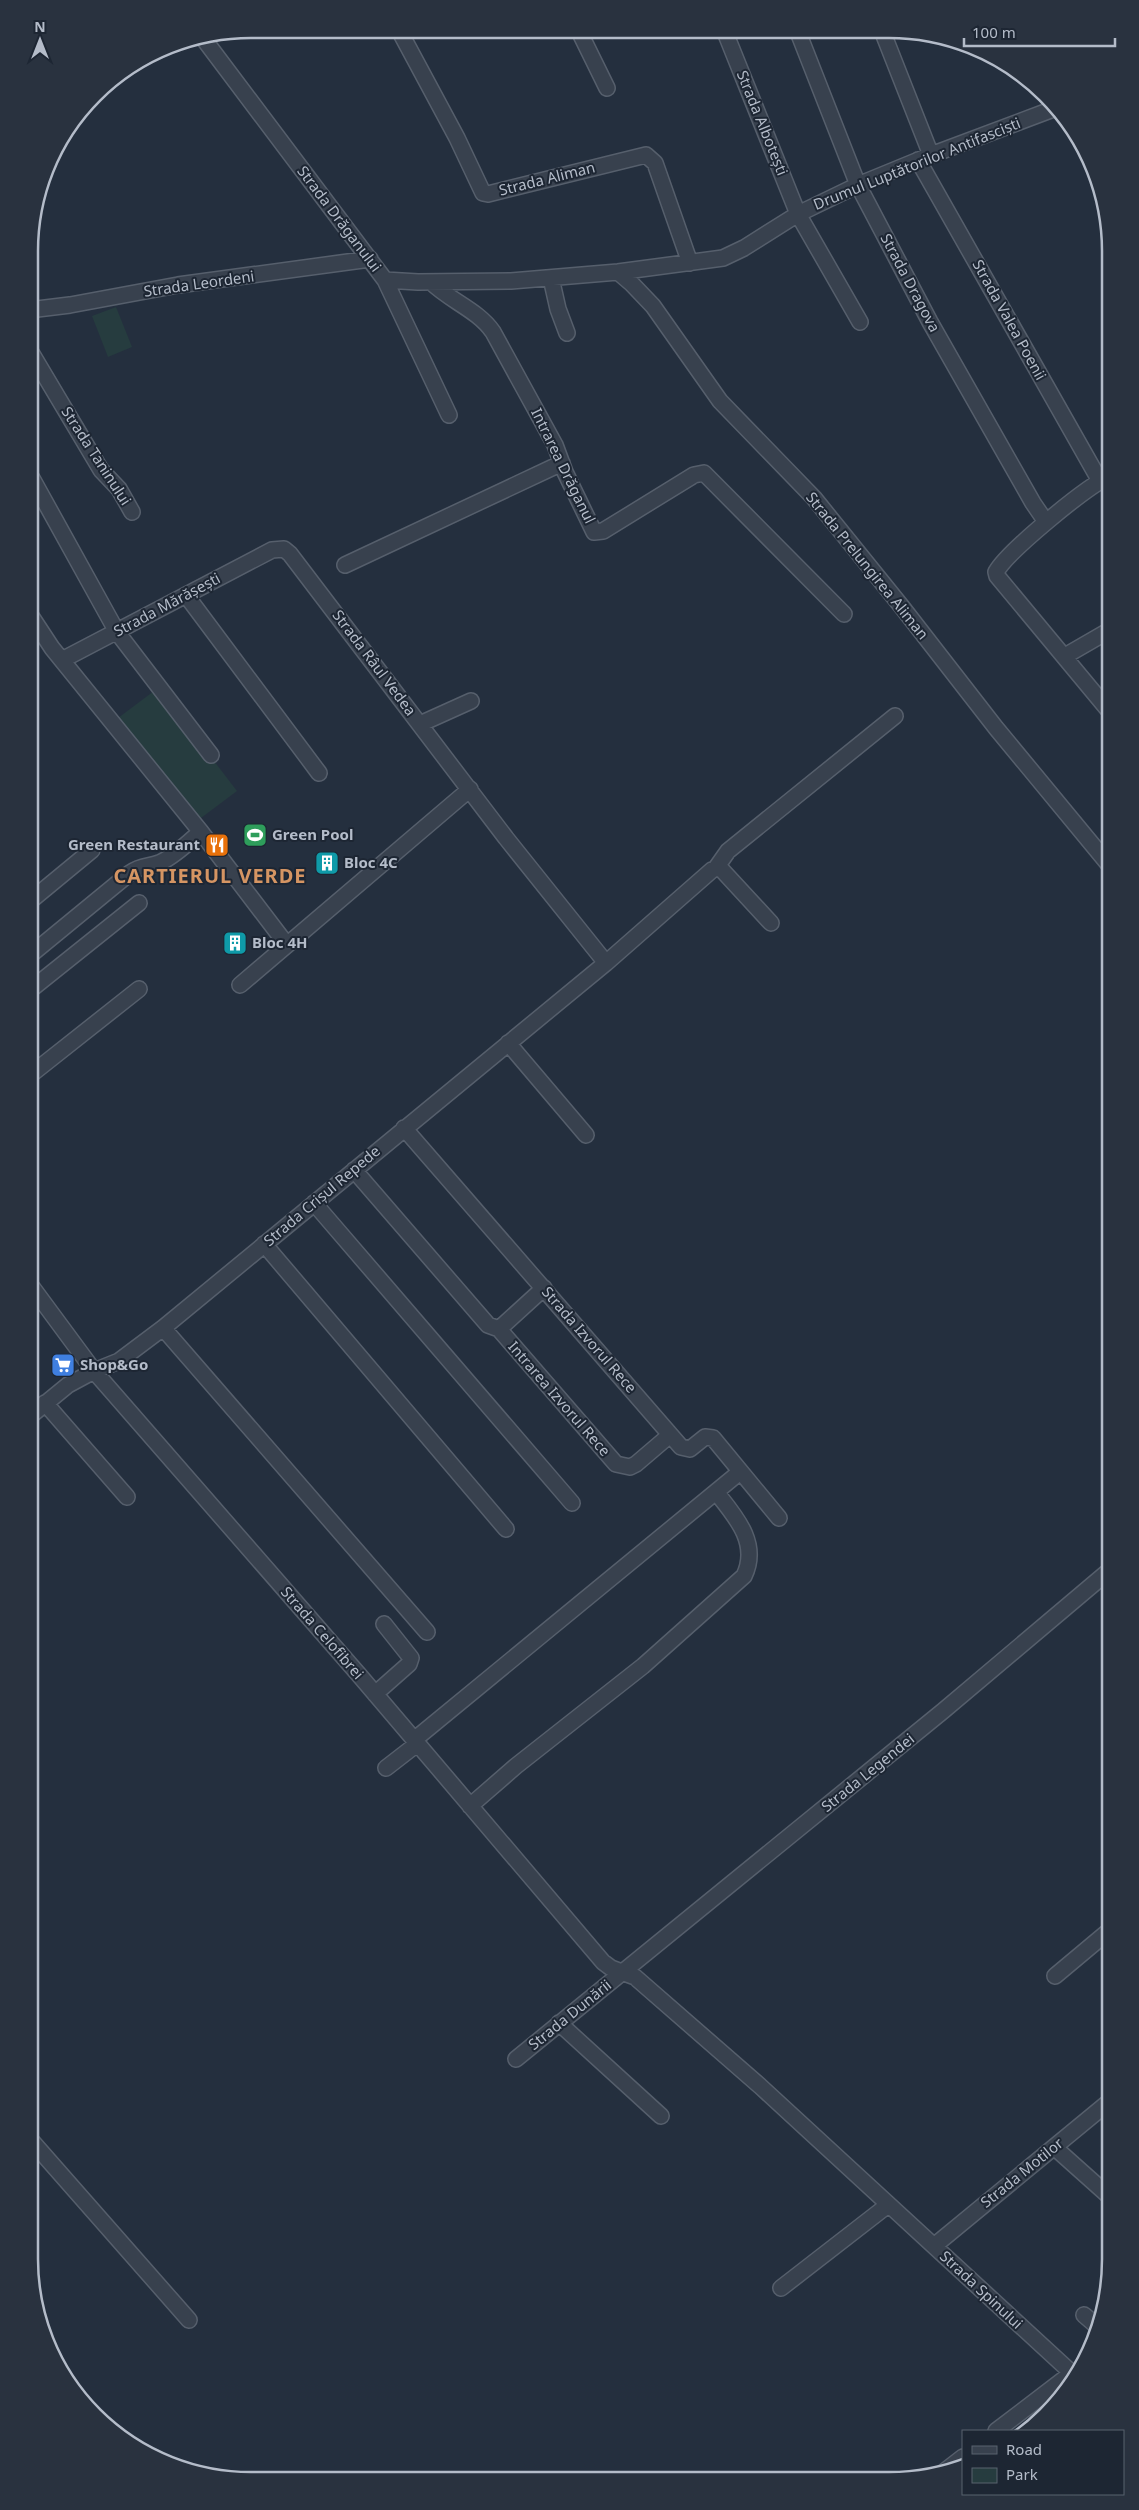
<svg xmlns="http://www.w3.org/2000/svg" width="1139" height="2510" font-family="'Noto Sans',sans-serif">
	<rect width="100%" height="100%" fill="#242f3e"/>
	<path fill="#263c3f" d="M116,307L132,347L108,357L92,316Z
		M158,688L237,791L197,821L118,718Z"/>
	<g fill="none" stroke-linecap="round" stroke-linejoin="round">
		<g stroke="#565f6c" stroke-width="18">
			<path id="minor" d="M399,30L457,138L483,193L488,194L646,155L655,163L690,263
				M579,31L607,88
				M725,32L798,214L860,322
				M798,32L858,185L930,322L1033,503L1046,522
				M883,33L931,155
				M203,38L385,280L449,415
				M918,160L1100,481
				M618,272L632,284L653,306L720,401L814,498L902,607L996,728L1110,866
				M551,278L558,309L567,333
				M385,280L418,282L511,281L618,272L723,258L744,248L798,214L858,185L931,155L1056,108
				M431,282C450,301 478,310 493,332L555,445L565,472L594,532L603,531L694,475L704,473L844,614
				M29,310L70,305L178,285L370,259
				M29,349L101,470L119,489L132,512
				M29,473L117,632L211,755
				M345,565L562,463
				M186,595L319,773
				M29,613L52,648L201,832L287,945
				M1065,656L1110,630
				M62,660L272,550L284,549L290,554L506,838L606,963
				M1110,712L997,576L996,572C1008,551 1087,486 1110,476
				M420,724L471,701
				M716,868L728,851L895,716
				M29,902L92,850
				M29,956L130,873C141,865 148,867 159,863C174,857 188,842 201,832
				M240,985L470,789
				M29,991L139,903
				M508,1043L586,1135
				M29,1076L139,989
				M404,1128L681,1447L690,1449L705,1437L713,1438L779,1518
				M354,1170L488,1325L499,1329L616,1464L630,1467L636,1464L670,1435
				M314,1203L572,1503
				M264,1244L506,1529
				M29,1283L94,1371L360,1676L603,1962L611,1968L635,1977L760,2086L1074,2375
				M163,1328L427,1632
				M499,1329L544,1288
				M45,1403L127,1497
				M29,1417L68,1385L94,1371L119,1361L163,1328L606,963L712,870L716,868L722,870L771,923
				M375,1694L409,1664L411,1658L384,1624
				M414,1740L740,1472
				M386,1768L417,1744
				M470,1806L516,1766L643,1666L744,1576C760,1543 735,1516 716,1492
				M1055,1976L1110,1930
				M559,2023L661,2116
				M516,2059L943,1711L1110,1570
				M29,2138L189,2320
				M1054,2147L1110,2197
				M934,2246L1110,2101
				M781,2288L888,2205
				M1084,2315L1098,2327
				M996,2431L1072,2373
				M941,2474L963,2457"/>
		</g>
		<use href="#minor" stroke="#38414e" stroke-width="15"/>
	</g>
	<defs>
		<g id="stadium-square" transform="scale(1.25)"><rect x="-9" y="-9" width="18" height="18" rx="4" fill="#2e9e5b" stroke="#1d2633"/><path d="M0-5a6.5 5 0 1 0 0 10a6.5 5 0 1 0 0-10ZM-3.5-1.8h7v3.6h-7Z" fill="#fff"/></g>
		<g id="restaurant-square" transform="scale(1.25)"><rect x="-9" y="-9" width="18" height="18" rx="4" fill="#e8710a" stroke="#1d2633"/><path d="M-5-6h1v4h1v-4h1v4h1v-4h1v5L-1.5 .5V6h-2V.5L-5-1ZM5-6V6H3V1.5H1.5Q1.5-4 5-6Z" fill="#fff"/></g>
		<g id="building-square" transform="scale(1.25)"><rect x="-9" y="-9" width="18" height="18" rx="4" fill="#0f9aa8" stroke="#1d2633"/><path d="M-4-6H4V6H1V3H-1V6H-4ZM-2.5-4.3h1.7v1.8h-1.7ZM.8-4.3h1.7v1.8H.8ZM-2.5-1h1.7V.8h-1.7ZM.8-1h1.7V.8H.8Z" fill="#fff"/></g>
		<g id="supermarket-square" transform="scale(1.25)"><rect x="-9" y="-9" width="18" height="18" rx="4" fill="#3f7fe0" stroke="#1d2633"/><path d="M-6-5.5h2.5l.6 2H6L4.5 2H-2.5L-4.4-4H-6ZM-1.5 3.2a1.3 1.3 0 1 0 .1 0ZM3 3.2a1.3 1.3 0 1 0 .1 0Z" fill="#fff"/></g>
	</defs>
	<g fill-rule="evenodd">
		<use href="#stadium-square" x="255" y="835"/>
		<use href="#restaurant-square" x="217" y="845"/>
		<use href="#building-square" x="327" y="863"/>
		<use href="#building-square" x="235" y="943"/>
		<use href="#supermarket-square" x="63" y="1365"/>
	</g>
	<g text-anchor="middle" stroke-width="4" stroke-linejoin="round" paint-order="stroke">
		<g font-size="15" fill="#b4bcc9" stroke="#1d2633">
			<text transform="translate(762 123) rotate(68)" y="5">Strada Albotești</text>
			<text transform="translate(917 164) rotate(-22)" y="5">Drumul Luptătorilor Antifasciști</text>
			<text transform="translate(547 179) rotate(-14)" y="5">Strada Aliman</text>
			<text transform="translate(339 219) rotate(53)" y="5">Strada Drăganului</text>
			<text transform="translate(910 283) rotate(62)" y="5">Strada Dragova</text>
			<text transform="translate(199 284) rotate(-8)" y="5">Strada Leordeni</text>
			<text transform="translate(1009 320) rotate(61)" y="5">Strada Valea Poenii</text>
			<text transform="translate(96 456) rotate(57)" y="5">Strada Taninului</text>
			<text transform="translate(563 466) rotate(64)" y="5">Intrarea Drăganul</text>
			<text transform="translate(867 566) rotate(51)" y="5">Strada Prelungirea Aliman</text>
			<text transform="translate(167 605) rotate(-28)" y="5">Strada Mărășești</text>
			<text transform="translate(374 663) rotate(53)" y="5">Strada Râul Vedea</text>
			<text transform="translate(322 1196) rotate(-40)" y="5">Strada Crișul Repede</text>
			<text transform="translate(589 1340) rotate(49)" y="5">Strada Izvorul Rece</text>
			<text transform="translate(559 1399) rotate(49)" y="5">Intrarea Izvorul Rece</text>
			<text transform="translate(322 1633) rotate(49)" y="5">Strada Celofibrei</text>
			<text transform="translate(868 1773) rotate(-39)" y="5">Strada Legendei</text>
			<text transform="translate(570 2015) rotate(-39)" y="5">Strada Dunării</text>
			<text transform="translate(1022 2173) rotate(-39)" y="5">Strada Motilor</text>
			<text transform="translate(981 2290) rotate(43)" y="5">Strada Spinului</text>
		</g>
		<g font-size="15" font-weight="bold" fill="#b4bcc9" stroke="#1d2633" text-anchor="start">
			<text x="272" y="840">Green Pool</text>
			<text x="200" y="850" text-anchor="end">Green Restaurant</text>
			<text x="344" y="868">Bloc 4C</text>
			<text x="252" y="948">Bloc 4H</text>
			<text x="80" y="1370">Shop&amp;Go</text>
		</g>
		<g font-size="20" font-weight="bold" letter-spacing="1" fill="#d59563" stroke="#1d2633">
			<text x="210" y="883">CARTIERUL VERDE</text>
		</g>
	</g>
	<path d="M0 0H1139V2510H0ZM251 38H889A213 213 0 0 1 1102 251V2259A213 213 0 0 1 889 2472H251A213 213 0 0 1 38 2259V251A213 213 0 0 1 251 38Z" fill="#29323f" fill-rule="evenodd"/>
	<path fill="none" stroke="#b4bcc9" stroke-width="2.5" d="M251 38H889A213 213 0 0 1 1102 251V2259A213 213 0 0 1 889 2472H251A213 213 0 0 1 38 2259V251A213 213 0 0 1 251 38Z"/>
	<rect x="962" y="2430" width="162" height="65" fill="#1d2633" stroke="#59626f"/>
	<rect x="972" y="2446" width="25" height="8" fill="#38414e" stroke="#59626f"/>
	<text x="1006" y="2455" font-size="15" fill="#b4bcc9">Road</text>
	<rect x="972" y="2468" width="25" height="15" fill="#263c3f" stroke="#59626f"/>
	<text x="1006" y="2480" font-size="15" fill="#b4bcc9">Park</text>
	<g transform="translate(40 40)" stroke="#1d2633" stroke-width="4" paint-order="stroke">
	<path d="M0-4L9 19L0 12L-9 19Z" fill="#b4bcc9"/>
	<text y="-8" font-size="14" font-weight="bold" text-anchor="middle" fill="#b4bcc9">N</text>
	</g>
	<path d="M964 38v8h151v-8" fill="none" stroke="#b4bcc9" stroke-width="2.5"/>
	<text x="972" y="38" font-size="15" fill="#b4bcc9" stroke="#1d2633" stroke-width="4" paint-order="stroke">100 m</text>
</svg>
